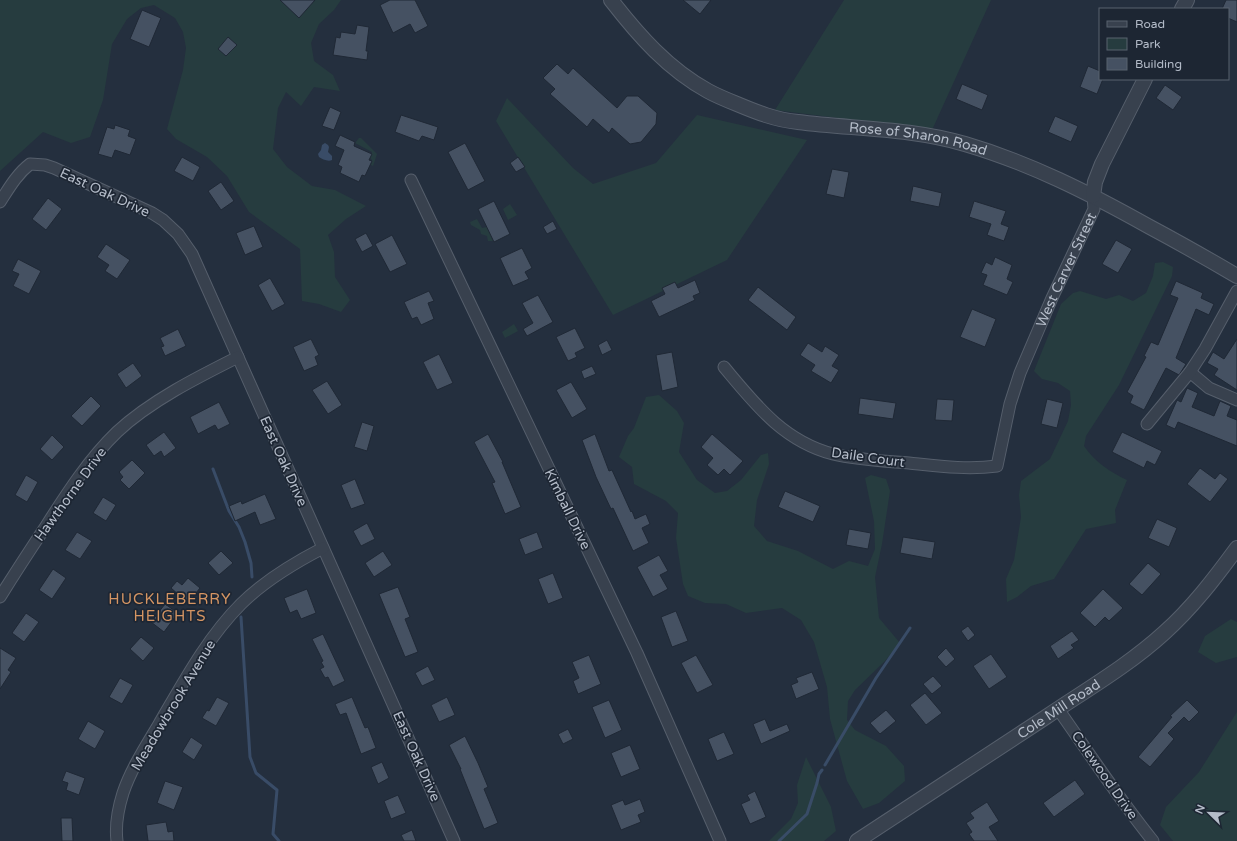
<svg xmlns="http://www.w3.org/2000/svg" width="1237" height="841" font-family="'Varela Round',sans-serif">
	<rect width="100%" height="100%" fill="#242f3e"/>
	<path fill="#263c3f" d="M0,0H341L334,10L319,24L311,43L314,61L333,75L340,91L314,87L301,106L286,92L278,108L273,149L287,167L312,186L335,190L366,206L346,219L328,235L334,252L335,277L350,300L341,312L319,304L302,301L300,249L249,212L227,176L207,157L176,139L167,129L183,70L186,48L183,32L175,18L154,5L141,8L127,19L112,44L103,100L90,137L71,143L43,132L0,171Z
		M844,0H991L932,130L775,110Z
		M507,98L573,168L593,184L656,163L697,115L807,140L727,260L613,315L496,121Z
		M359,138H361L377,154L373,166L371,165L372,160L370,158L372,152L355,143Z
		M510,204L517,215L508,220L503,209Z
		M477,219L482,228L487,227L493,241H488L487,236L481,234L480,230L471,225L470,222Z
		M1163,262L1173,267L1172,276L1119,385L1086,436L1084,446C1095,462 1110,472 1127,480L1115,510L1116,523L1086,529L1054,579L1031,586L1017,597L1007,602L1006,579L1014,560L1021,517L1019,495L1021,481L1050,459L1068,421L1071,405L1070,391L1058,383L1042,379L1034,371L1061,304L1073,293L1080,291L1106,299L1119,295L1133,301L1146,293L1153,276L1155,263Z
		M514,324L518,331L505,338L502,332Z
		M659,395L677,411L684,423L679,452L697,480L715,493L727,491L741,480L761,455L768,453L769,464L757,500L754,526L767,541L798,551L833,569L849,561L868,566L875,549L874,521L865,478L871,475L886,479L890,491L882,544L875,577L879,618L900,643L885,661L855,690L848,701L847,720L855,730L886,746L904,766L905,781L879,803L863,809L847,781L830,719L827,687L814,642L801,620L782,608L746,613L726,604L705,603L688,596L683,584L676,538L678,513L666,501L634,484L632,467L619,457L628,436L634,428L646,397Z
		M1231,619L1237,622V657L1216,663L1198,652L1205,636Z
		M1237,712V841H1173L1160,825L1166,807L1199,772Z
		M806,757L831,807L836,831L824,841H769L791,819L798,803L797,785Z"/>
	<path fill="#394c67" d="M325,143L328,145L329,147L328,152L332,156V160C328,162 322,159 319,157L318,154L321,150L322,145Z"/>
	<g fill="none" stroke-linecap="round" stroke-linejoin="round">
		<path stroke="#394c67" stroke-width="3" d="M213,469L229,511L239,527L245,542L251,563L252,577
			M241,617L250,757L256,773L277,790L273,834L279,841
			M825,765L876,678L910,628
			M779,841L807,814L817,783L819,774L822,770"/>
	</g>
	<path fill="#455162" stroke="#1f2835" d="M280,0H315L299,18Z
		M390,0H415L428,26L415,33L410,24L393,33L380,5Z
		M683,0H711L700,14Z
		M1226,0H1237V22L1228,18V9H1222Z
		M142,10L161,18L149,47L130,39Z
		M357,25L369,27L366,51H368L367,60L333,55L336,37L340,38L341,32L355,34Z
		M228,37L237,45L226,56L218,49Z
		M557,64L568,74L573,68L617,108L627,96H638L657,113L656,124L641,142L630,144L612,128L609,133L593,119L587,127L550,94L555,89L543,78Z
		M1088,66L1100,71V79H1103L1097,94L1080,87Z
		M962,84L988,95L982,110L956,99Z
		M1165,85L1182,97L1173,110L1156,98Z
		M330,107L341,112L334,130L322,126Z
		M401,115L438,127L434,140L422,136L419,141L395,132Z
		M1055,116L1078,126L1071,142L1048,132Z
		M115,125L130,130L128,136L136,139L130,155L115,150L112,158L98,154L107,127L114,129Z
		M340,135L355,142L354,146L372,154L369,160L372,161L365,176L362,175L359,182L340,173L342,167L338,165L344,150L335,146Z
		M465,143L485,181L468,190L448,152Z
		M182,157L200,167L193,181L174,171Z
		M518,157L525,167L516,172L510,163Z
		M832,169L849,172L844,198L826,194Z
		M221,182L234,201L221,210L208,191Z
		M913,186L942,193L939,207L910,201Z
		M48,198L62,209L46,230L32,219Z
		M494,201L510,234L494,242L478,209Z
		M974,201L1006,211L1001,224L1009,227L1004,241L987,235L991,224L969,217Z
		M553,221L557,229L547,234L543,227Z
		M254,226L263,247L245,255L236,233Z
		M366,233L373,246L362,252L355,239Z
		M392,235L407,264L390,272L375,244Z
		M1116,240L1132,249L1118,273L1102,264Z
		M106,244L130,260L117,279L105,271L109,265L97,257Z
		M522,248L532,268L525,272L529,279L513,286L500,258Z
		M995,257L1012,265L1007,279L1013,282L1007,295L983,285L987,275L981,273L986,262L992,265Z
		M18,259L41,271L29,294L13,286L19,274L12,271Z
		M270,278L285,304L272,311L258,285Z
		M695,280L700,293L693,296L695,300L659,317L651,301L665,294L662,288L675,282L678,288Z
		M1176,281L1203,293L1201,298L1214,304L1209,315L1196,309L1176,358L1186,364L1179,375L1166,368L1144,410L1130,403L1133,396L1127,392L1146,357L1144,356L1151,342L1158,345L1178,298L1170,295Z
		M758,287L796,317L787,330L748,300Z
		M429,291L434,301L428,303L434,319L421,325L417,317L412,319L404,302Z
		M538,295L553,322L527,336L523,329L533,323L522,303Z
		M972,309L996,319L985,347L960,337Z
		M575,328L585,348L575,353L577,357L568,361L556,337Z
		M178,329L186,346L165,356L161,347L164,346L160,338Z
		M311,339L319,355L315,357L318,365L304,371L293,347Z
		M1237,339V390L1214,375L1218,369L1207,363L1213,352L1224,359Z
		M607,340L612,350L602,355L598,345Z
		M808,343L822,352L825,346L839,355L832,366L839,370L831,383L811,371L815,365L800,355Z
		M672,352L678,387L662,391L656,355Z
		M439,354L453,383L437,390L423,362Z
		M133,363L142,376L126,388L117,374Z
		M592,366L596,374L584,379L581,371Z
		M327,381L342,405L328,414L312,390Z
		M571,382L587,409L572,418L556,390Z
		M1187,388L1198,393L1192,407L1214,416L1220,401L1231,406L1227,416L1237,420V446L1178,422L1175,429L1166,425L1177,400L1181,402Z
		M91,396L101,406L82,426L71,416Z
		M860,398L896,403L893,419L858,414Z
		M937,399L954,400L952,421L935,420Z
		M1047,399L1063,403L1057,428L1041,424Z
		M219,402L230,424L218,430L215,425L198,434L190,417Z
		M362,422L374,426L367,451L354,447Z
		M164,432L176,448L164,457L161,451L154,456L146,445Z
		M1122,432L1162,451L1155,465L1147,461L1144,468L1112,452Z
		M488,434L503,462H502L521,507L505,514L492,483L495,482L474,442Z
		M595,434L609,471L612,470L631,512L632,511L635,519L646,514L650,524L642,528L649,543L633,551L613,508L611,509L596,477L582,440Z
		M712,434L743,461L730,475L724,469L718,475L707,465L713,458L701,447Z
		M52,435L64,447L52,460L40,449Z
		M132,460L145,473L129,489L120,480L123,477L119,472Z
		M1200,468L1215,479L1220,473L1228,479L1210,502L1187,484Z
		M26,475L38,482L27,502L15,495Z
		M355,479L365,504L351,509L341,485Z
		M785,491L820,506L813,522L778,507Z
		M265,494L276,519L260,525L255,512L235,521L229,506L241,501L242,504Z
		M103,497L116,505L106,521L93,513Z
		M1157,519L1177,528L1169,547L1148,538Z
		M367,523L375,539L361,546L353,531Z
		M849,529L871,533L868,549L846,545Z
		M77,532L92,541L80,559L65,550Z
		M537,532L543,548L525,555L519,539Z
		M903,537L935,542L932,559L900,553Z
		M221,551L233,563L219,575L208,563Z
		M383,551L392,565L374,577L365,563Z
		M659,555L668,571L660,575L668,589L653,597L637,567Z
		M1148,563L1161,574L1142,595L1129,584Z
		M53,569L66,578L52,599L39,590Z
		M553,573L563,598L548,604L538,579Z
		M188,578L200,588L188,603L171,588L177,581L182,585Z
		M398,587L410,617L405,619L418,652L405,657L379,594Z
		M307,589L316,613L301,619L297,610L290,613L284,598Z
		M1103,589L1123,608L1109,621L1105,617L1095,627L1080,613Z
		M165,604L178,613L164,632L151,622Z
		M676,611L688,641L672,647L661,617Z
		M26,613L39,622L24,642L12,633Z
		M968,626L975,635L968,641L961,631Z
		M1072,631L1079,640L1071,645L1074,648L1058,659L1050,646Z
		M323,634L345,681L333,687L328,677L325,678L320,669L324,667L321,662L323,661L312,639Z
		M141,637L154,648L143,661L130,649Z
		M0,648L16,658L8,670L11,672L0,689Z
		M946,648L955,659L946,667L937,657Z
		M991,654L1007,677L989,689L973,666Z
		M589,655L601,684L578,694L573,681L579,678L572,662Z
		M696,655L713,685L697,693L681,663Z
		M428,666L435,680L422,686L415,673Z
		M812,672L819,689L796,699L791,685L798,682L796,678Z
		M933,676L942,686L932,694L923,684Z
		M120,678L133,685L122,704L109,697Z
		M925,693L942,713L926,725L910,705Z
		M217,697L229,703L216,726L202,718L207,710L209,711Z
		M352,697L365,728L368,727L376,748L361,754L346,713L340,715L335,704Z
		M447,697L455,715L439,722L431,705Z
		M609,700L622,730L605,738L592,707Z
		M1187,700L1199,712L1189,722L1184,717L1168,733L1174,739L1150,767L1138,757L1172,717L1170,716Z
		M886,710L896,721L880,734L870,723Z
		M765,719L770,731L787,724L790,731L761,744L753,724Z
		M88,721L105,731L95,749L78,739Z
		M568,729L573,739L563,744L558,734Z
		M724,732L734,754L717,761L708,739Z
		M465,736L478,763L488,787L484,789L498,823L484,829L460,769H461L449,745Z
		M191,737L203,745L194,760L182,752Z
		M630,745L640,769L621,777L611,753Z
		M382,762L389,778L378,784L371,767Z
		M66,771L85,778L79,795L66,790L68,783L62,781Z
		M1075,780L1085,794L1054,817L1043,803Z
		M165,781L183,787L174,810L157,803Z
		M755,791L766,817L750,824L741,804L750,800L747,795Z
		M398,795L406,813L391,819L384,801Z
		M640,799L645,812L638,815L641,822L621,830L611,805L623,800L625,805Z
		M987,802L999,821L989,827L998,841H974L969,834L972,832L966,823L974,818L970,813Z
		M61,818H72L73,841H62Z
		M166,822L168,832L173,831L174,841H148L146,825Z
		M412,830L416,841H404L401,835Z"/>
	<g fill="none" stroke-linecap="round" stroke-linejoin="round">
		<g stroke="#565f6c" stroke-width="13">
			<g id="minor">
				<path d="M411,180L637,653L720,841"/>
				<path d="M0,202C9,188 17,174 30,164L45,165L54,168L152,213L163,220L178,234L192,254L454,841"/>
				<path id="s1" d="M724,367C755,404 783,441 833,454C858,460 884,461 909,463C938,466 967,470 997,466L1010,404L1020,373L1052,298L1094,209L1093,196"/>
				<path d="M1190,372L1209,388L1237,400"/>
				<path d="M1147,424L1190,372L1205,349L1237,291"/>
				<path d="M0,597C15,573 30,550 46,526C67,493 89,459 117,432C150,401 198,377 238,357"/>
				<path d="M1058,709C1089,753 1119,799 1153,841"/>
				<path d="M117,841C115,825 118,809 123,793C131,769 146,746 159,724C183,683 207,638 241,604C264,581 294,563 323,548"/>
			</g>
		</g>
		<g stroke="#565f6c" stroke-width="16">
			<g id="tertiary">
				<path id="s2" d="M611,0C639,36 668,69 708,91C717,96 727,100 737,104C756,112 776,120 798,122C853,129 911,128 965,144C1030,163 1089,193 1148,226C1178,242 1208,259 1237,276"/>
				<path d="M1182,9L1187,0"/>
				<path d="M1093,196L1095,182L1102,164L1145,79"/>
				<path id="s3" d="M857,841C920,800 983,758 1046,717C1086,690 1129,665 1164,633C1192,608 1215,578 1237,548"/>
			</g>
		</g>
		<use href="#minor" stroke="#38414e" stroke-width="11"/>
		<use href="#tertiary" stroke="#38414e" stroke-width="14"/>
	</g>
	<g text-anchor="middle" stroke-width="3.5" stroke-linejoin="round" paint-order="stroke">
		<g font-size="14" fill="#b4bcc9" stroke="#1d2633">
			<text dy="5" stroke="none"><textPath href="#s2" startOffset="351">Rose of Sharon Road</textPath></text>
			<text transform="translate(105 192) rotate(25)" y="5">East Oak Drive</text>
			<text dy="5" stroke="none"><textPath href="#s1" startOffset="516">West Carver Street</textPath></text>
			<text transform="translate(868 457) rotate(8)" y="5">Daile Court</text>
			<text transform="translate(284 461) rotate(66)" y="5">East Oak Drive</text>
			<text transform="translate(70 494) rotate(-54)" y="5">Hawthorne Drive</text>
			<text transform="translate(568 509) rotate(64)" y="5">Kimball Drive</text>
			<text transform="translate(173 705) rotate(-59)" y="5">Meadowbrook Avenue</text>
			<text dy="5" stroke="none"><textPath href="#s3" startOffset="241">Cole Mill Road</textPath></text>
			<text transform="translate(417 756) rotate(66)" y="5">East Oak Drive</text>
			<text transform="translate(1105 775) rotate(55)" y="5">Colewood Drive</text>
		</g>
		<g font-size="15" letter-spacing="1" fill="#d59563" stroke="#1d2633">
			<text x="170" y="604">HUCKLEBERRY<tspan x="170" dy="17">HEIGHTS</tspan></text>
		</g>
	</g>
	<rect x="1099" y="8" width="130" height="72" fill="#1d2633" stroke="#59626f"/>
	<rect x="1107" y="21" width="20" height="6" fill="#38414e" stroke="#59626f"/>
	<text x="1135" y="28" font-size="12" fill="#b4bcc9">Road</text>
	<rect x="1107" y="38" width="20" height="12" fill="#263c3f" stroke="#59626f"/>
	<text x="1135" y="48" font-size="12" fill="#b4bcc9">Park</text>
	<rect x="1107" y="58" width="20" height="12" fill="#455162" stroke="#59626f"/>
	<text x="1135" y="68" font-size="12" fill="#b4bcc9">Building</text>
	<g transform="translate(1209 813) rotate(293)" stroke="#1d2633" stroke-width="3" paint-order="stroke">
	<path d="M0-3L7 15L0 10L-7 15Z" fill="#b4bcc9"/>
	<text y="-6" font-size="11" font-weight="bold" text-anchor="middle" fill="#b4bcc9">N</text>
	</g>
</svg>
